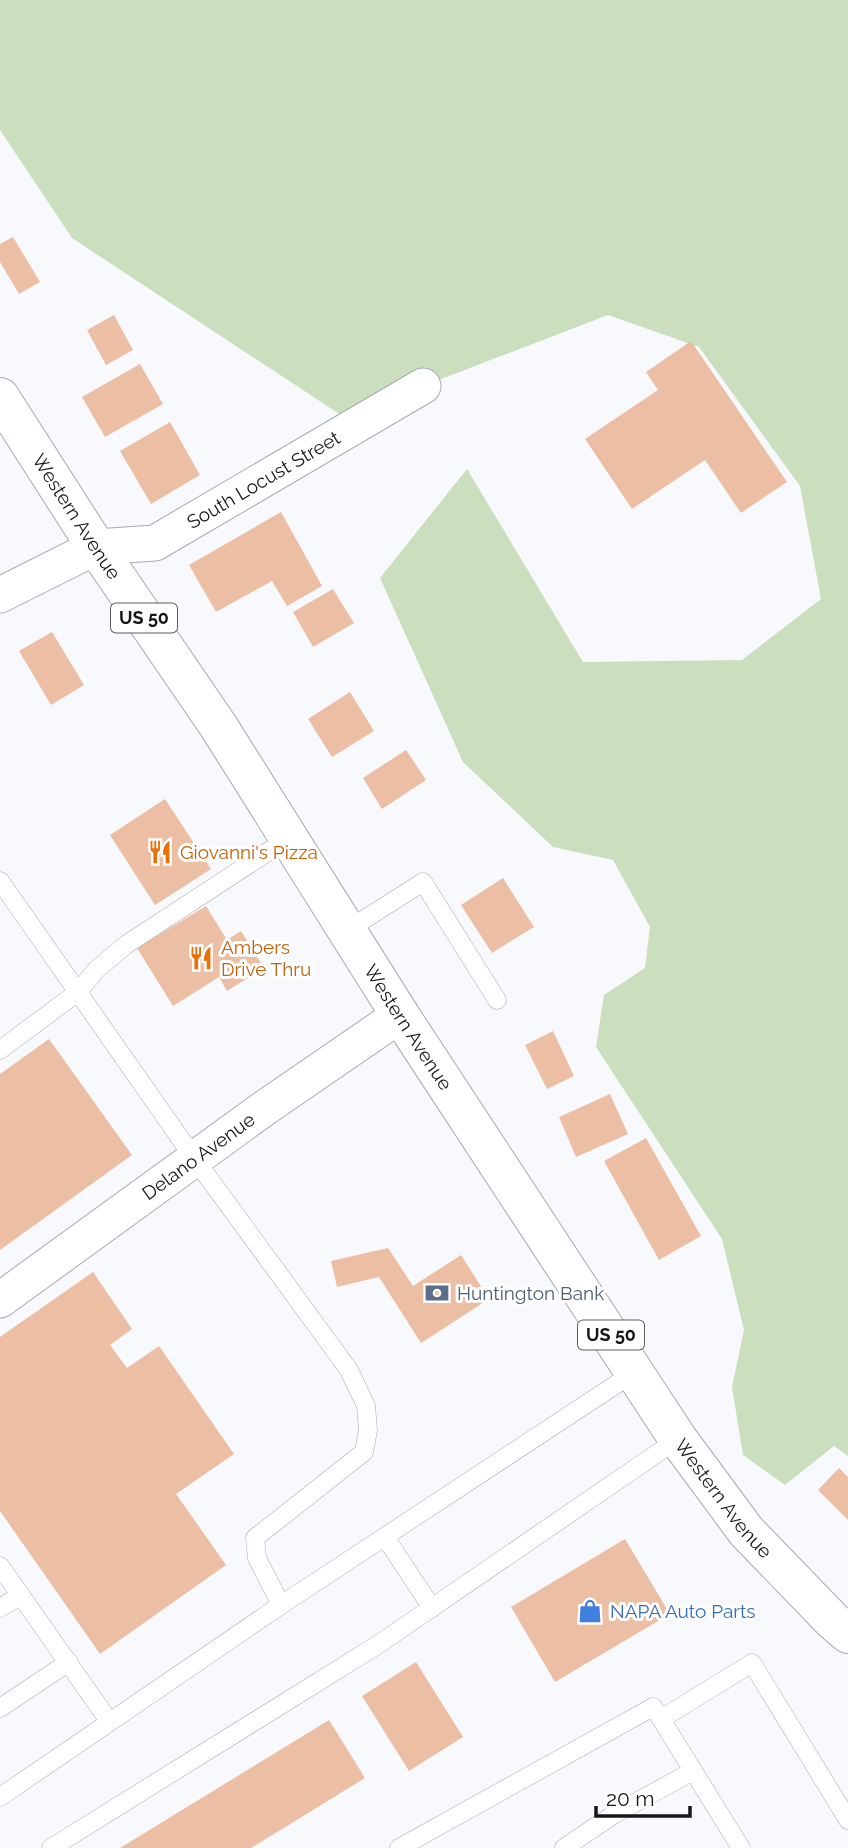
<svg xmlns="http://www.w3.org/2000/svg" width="848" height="1848" font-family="Raleway,sans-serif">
	<rect width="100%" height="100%" fill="#f7f9fd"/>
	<path fill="#cbdebd" d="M0,0H848V1456L834,1446L785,1485L743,1455L732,1387L744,1330L722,1239L596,1047L604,995L645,968L650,927L613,860L553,847L463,762L380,578L467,469L583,662L742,660L821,599L800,486L699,347L608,315L423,386L356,425L72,238L0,130Z"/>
	<path fill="#ecbea4" d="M13,237L40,282L19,294L0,262V244Z
		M114,315L133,350L106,365L87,330Z
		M691,341L787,482L741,513L705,460L632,509L585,439L658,390L646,372Z
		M140,364L163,404L105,437L82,397Z
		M170,422L200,475L151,504L120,451Z
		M281,512L322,586L287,606L272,581L216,612L189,565Z
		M333,589L354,623L313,647L293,612Z
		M52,632L84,685L51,705L19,651Z
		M350,692L374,731L332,757L308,719Z
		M406,750L426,780L382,809L363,778Z
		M165,799L211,869L155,905L110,835Z
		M503,878L534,927L492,953L461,905Z
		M206,906L227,940L241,931L264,968L227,991L219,977L173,1006L137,948Z
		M553,1031L574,1076L547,1089L525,1045Z
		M49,1039L132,1155L0,1250V1074Z
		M610,1094L628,1134L576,1157L559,1117Z
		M646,1138L701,1236L659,1260L604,1161Z
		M388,1248L413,1286L461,1255L489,1299L421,1343L379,1277L337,1287L331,1261Z
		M93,1272L132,1329L110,1345L127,1368L159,1346L234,1454L176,1494L226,1565L100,1654L0,1511V1337Z
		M839,1468L848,1477V1520L818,1490Z
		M625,1539L670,1614L555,1682L511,1607Z
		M416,1662L463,1737L409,1771L362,1696Z
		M329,1720L365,1778L251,1848H120Z"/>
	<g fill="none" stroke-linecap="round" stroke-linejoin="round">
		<g stroke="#a6aab3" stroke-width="19">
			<path id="lane" d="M0,881L194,1158L349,1370L366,1406L368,1430L364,1452L255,1538L257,1558L281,1605
				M346,931L423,882L497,1000
				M0,1050L78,992L96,970L127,944L289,838
				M385,1537L432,1608
				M0,1566L109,1721
				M0,1608L21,1595
				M0,1708L69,1662
				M0,1797L281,1605L635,1372
				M51,1848L379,1644L678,1439
				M399,1848L653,1707L661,1719
				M564,1848L613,1815L693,1771
				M741,1848L661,1719L752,1663L848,1820"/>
		</g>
		<g stroke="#a6aab3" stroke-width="37">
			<g id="street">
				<path id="s1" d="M0,595L96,547L155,543L423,386"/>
				<path id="s2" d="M0,1300L266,1107L400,1015"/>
			</g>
		</g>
		<g stroke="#a6aab3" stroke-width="40">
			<g id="primary">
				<path id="s3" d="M0,397L96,547L219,727L400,1015L678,1439L746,1531L833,1621L848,1634"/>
			</g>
		</g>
		<use href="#lane" stroke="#fff" stroke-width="18"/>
		<use href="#street" stroke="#fff" stroke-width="35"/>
		<use href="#primary" stroke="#fff" stroke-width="38"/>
	</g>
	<defs>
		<g id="restaurant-bare" transform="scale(1.89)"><path d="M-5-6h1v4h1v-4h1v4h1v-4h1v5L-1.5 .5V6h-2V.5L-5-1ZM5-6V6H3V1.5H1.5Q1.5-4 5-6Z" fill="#e8710a" stroke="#fff" stroke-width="2.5" paint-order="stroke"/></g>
		<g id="bank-bare" transform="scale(1.89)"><path d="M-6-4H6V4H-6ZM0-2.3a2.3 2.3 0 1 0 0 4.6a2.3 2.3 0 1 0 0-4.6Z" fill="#5c6f8a" stroke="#fff" stroke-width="2.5" paint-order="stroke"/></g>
		<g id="shop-bare" transform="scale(1.89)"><path d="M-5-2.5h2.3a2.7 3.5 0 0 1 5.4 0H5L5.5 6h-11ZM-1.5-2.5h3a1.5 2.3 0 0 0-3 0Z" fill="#3f7fe0" stroke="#fff" stroke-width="2.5" paint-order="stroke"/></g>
	</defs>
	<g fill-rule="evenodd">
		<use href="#restaurant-bare" x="160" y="852"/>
		<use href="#restaurant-bare" x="201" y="958"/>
		<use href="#bank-bare" x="437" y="1293"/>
		<use href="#shop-bare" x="590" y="1611"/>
	</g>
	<g text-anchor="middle" stroke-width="6" stroke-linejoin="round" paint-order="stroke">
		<g fill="#fff" stroke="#5b5d5f" stroke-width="2">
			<rect x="111" y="603.5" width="66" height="29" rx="5"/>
			<rect x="578" y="1320.5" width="66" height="29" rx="5"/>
		</g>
		<g font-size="18" font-weight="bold" fill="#15171a">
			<text x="144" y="624">US 50</text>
			<text x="611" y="1341">US 50</text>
		</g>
		<g font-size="19" fill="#15171a" stroke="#fff">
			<text dy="7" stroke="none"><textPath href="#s1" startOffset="292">South Locust Street</textPath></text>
			<text dy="7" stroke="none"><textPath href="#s3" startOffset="142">Western Avenue</textPath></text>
			<text dy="7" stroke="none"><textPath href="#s3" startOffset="751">Western Avenue</textPath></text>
			<text dy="7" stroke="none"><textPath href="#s2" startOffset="245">Delano Avenue</textPath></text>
			<text dy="7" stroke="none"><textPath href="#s3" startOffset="1318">Western Avenue</textPath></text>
		</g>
		<g font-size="19" fill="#c56008" stroke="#fff" text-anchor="start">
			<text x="180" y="859">Giovanni's Pizza</text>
			<text x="221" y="954">Ambers<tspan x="221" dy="22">Drive Thru</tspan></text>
		</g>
		<g font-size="19" fill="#4e5e75" stroke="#fff" text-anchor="start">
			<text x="457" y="1300">Huntington Bank</text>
		</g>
		<g font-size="19" fill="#366cbe" stroke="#fff" text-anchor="start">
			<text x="610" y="1618">NAPA Auto Parts</text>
		</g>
	</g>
	<path d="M596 1806v10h94v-10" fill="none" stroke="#15171a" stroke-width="3.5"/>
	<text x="606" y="1806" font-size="21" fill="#15171a" stroke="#ffffff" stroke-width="5" paint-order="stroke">20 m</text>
</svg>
